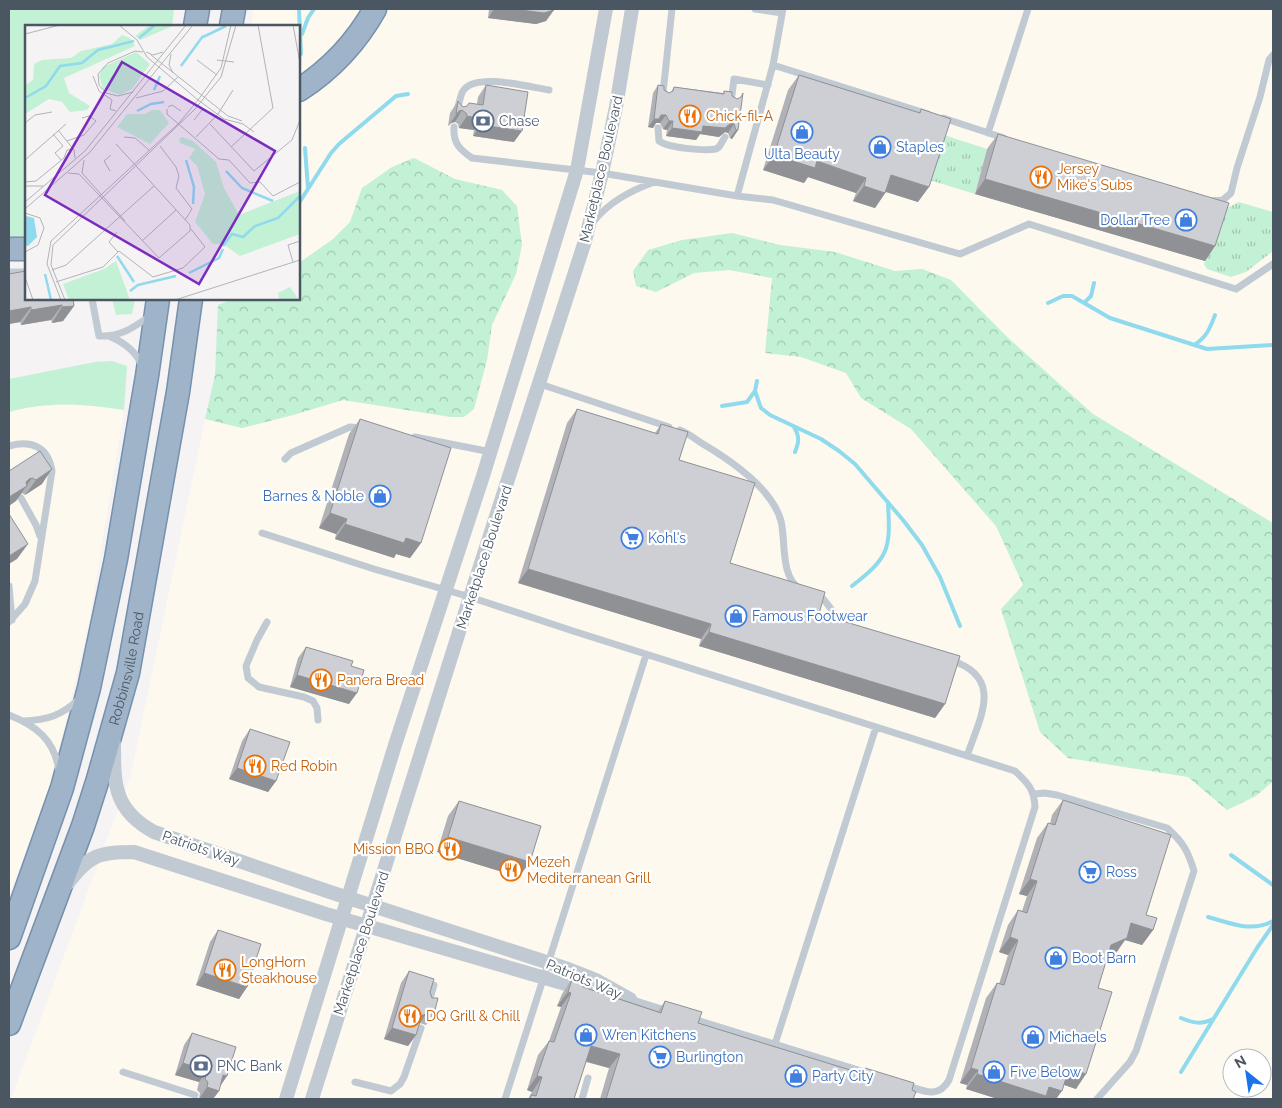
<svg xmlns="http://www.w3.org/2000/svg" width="1282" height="1108" font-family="Raleway,sans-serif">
	<defs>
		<pattern id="forest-crowns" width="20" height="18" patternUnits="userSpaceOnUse" patternTransform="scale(1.25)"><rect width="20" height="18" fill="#c3f1d5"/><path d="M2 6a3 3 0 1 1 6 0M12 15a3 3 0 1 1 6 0" fill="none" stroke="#a0c6b0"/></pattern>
		<pattern id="park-tufts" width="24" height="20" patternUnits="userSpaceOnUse" patternTransform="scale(1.25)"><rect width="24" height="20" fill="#c3f1d5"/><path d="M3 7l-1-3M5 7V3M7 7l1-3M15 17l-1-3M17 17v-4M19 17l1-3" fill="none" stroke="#a0c6b0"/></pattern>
	</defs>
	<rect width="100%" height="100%" fill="#f5f3f3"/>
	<path fill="#fdf9ef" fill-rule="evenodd" d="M253,9H1273V523L1093,414L1007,337L951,280L922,269L895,271L835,252L780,245L732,233L655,292L694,273L729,270L772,278L766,353L801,357L846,373L861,398L911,429L996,526L1023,585L1001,610L1040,732L1068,758L1188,777L1227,810L1256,796L1273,781V1099H11L131,774L205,419L242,428L293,415L343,400L451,417H464L487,360L492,325L516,274L502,190L455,179L414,158L362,188L350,222L333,239L299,263V26H251ZM1232,1058H1262V1088H1232Z
		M81,404L124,410L89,622L51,784L9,896V412L32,406Z"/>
	<path fill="#c3f1d5" d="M9,9H174L172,26H26V241L9,240Z
		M112,299H135L132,314L116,315Z
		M112,361L127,366L124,410C83,404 50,401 9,412V379L95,362Z"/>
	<path fill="url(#forest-crowns)" d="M414,158L455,179L502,190L517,206L522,245L516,274L492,325L487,360L474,409L464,417H451L343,400L293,415L242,428L205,419L215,375L218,305L234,299H299V263L333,239L350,222L362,188L392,167Z
		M732,233L780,245L835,252L895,271L922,269L951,280L1007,337L1093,414L1273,523V781L1256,796L1227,810L1188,777L1068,758L1040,732L1001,609L1023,585L996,526L911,429L861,398L846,373L801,357L765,353L772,278L729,270L694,273L656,292L636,286L633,271L648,250L682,240Z"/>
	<path fill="url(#park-tufts)" d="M941,134L987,149L975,194L926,179Z
		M1239,202L1273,212V251L1246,272L1231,277L1207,269L1204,264L1221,211Z"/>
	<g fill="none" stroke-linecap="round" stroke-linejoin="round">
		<path stroke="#90daee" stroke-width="4" d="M299,9L301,54
			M302,34L308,18L314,9
			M305,148L308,188
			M299,203L331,153L339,144L396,96L408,94
			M1048,303L1063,296H1072L1110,318L1207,349L1273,345
			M1084,303L1091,296L1094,283
			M1194,345C1207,337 1210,328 1215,315
			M757,381L755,391L761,408L770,415L821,439L839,451L855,464L903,520L922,545L940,577L960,626
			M722,406L747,402L755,391
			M794,427C800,437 799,442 795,452
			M852,586C888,558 891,550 888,505
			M1231,855L1273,885
			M1208,917C1230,923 1252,933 1273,921
			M1181,1018C1193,1023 1201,1025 1213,1019
			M1181,1072L1257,948L1273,925"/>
		<g stroke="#7690ad" stroke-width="25">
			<g id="trunk">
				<path d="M195,26L198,9"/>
				<path d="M231,26L234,9"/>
				<path d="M299,90C330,70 357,41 375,9"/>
				<path d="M9,249H26"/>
				<path d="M9,938L62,788L89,688L116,559L147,376L158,299"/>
				<path id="s1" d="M9,1024L83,826L98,779L128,673L178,392L191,299"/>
			</g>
		</g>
		<path stroke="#c1cad2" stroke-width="7" d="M755,9L782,13
			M773,65L928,114
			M663,93L672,9
			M731,102L734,79L768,85
			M457,110C459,105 460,96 463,91C475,72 529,87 549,90
			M943,118L1004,138
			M454,127C453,143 459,149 472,158L602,173L737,196L773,200L960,254L1029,224L1236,289L1273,264
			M658,128L659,141C668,148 704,151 716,149L719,147L725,137
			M988,133L1028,9
			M737,196L773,65L783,9
			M1211,201L1223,200L1231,193L1237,168L1260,97L1269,60L1273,55
			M593,222C609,202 630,191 654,182
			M9,272H26
			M92,299L99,336C120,337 133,328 150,316
			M111,337C125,343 136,351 142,366
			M540,384L669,427
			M680,430C688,433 695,439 703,444C730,460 772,488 781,521C786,541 780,577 800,589
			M415,437L491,452
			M9,446C31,440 48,446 52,471L35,581L25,604L9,622
			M285,459L291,453L350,427L362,428
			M21,498L36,525L40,536
			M262,533L374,569L470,597L573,631L1015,771C1028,783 1034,789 1035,807L949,1080C938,1100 922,1090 905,1085
			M9,586L12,620
			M818,594C829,603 834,616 845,625
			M267,622L257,640L246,666L248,678L259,687L304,697L313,701L317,708L318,720
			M950,660C1005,677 980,717 967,756
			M9,715C37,726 54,740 59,770
			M23,721C47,720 61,716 79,699
			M1034,794L1045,793L1057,795L1167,828C1183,842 1188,851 1194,871L1136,1051L1130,1062L1097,1099
			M630,999L668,1011
			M429,1002L434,985
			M690,1018L871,1074
			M775,1044L876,727
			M123,1072L195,1095
			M355,1082L391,1091L400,1084L404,1077L421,1028
			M505,1099L646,655
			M582,1099L588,1078"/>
		<path stroke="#c1cad2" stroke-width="14" d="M114,744C114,785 114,810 154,832L333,893L568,969L596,980L630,999
			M68,883C89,855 99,852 134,852L326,914L586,990
			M286,1099L395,745L483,476L577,170L606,9
			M312,1099L470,597L585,241L602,173L616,107L632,9"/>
		<use href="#trunk" stroke="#9fb4c9" stroke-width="22"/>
	</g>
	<path fill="#b0b2b7" d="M489,9H554L546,21L536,24L488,18Z
		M799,75L919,113L921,109L918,202L886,192L875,208L853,201L856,193L808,177L804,183L763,170L788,90Z
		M486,85L514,142L473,136L474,130L459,128L458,124L455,122L451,123L448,126L450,113L458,101L463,107L477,104L478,97Z
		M658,85L669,93L671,92L674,87L723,93L724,91L738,130L732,139L730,138L728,133L725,132L719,137L700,134L696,140L666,136L667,130L663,129L660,123H656L653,128L648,127L653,93Z
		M998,134L1215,246L1205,261L975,194L987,149Z
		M9,274L74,306L63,321L52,323L51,320L21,325L20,322L9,324Z
		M577,409L655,433L661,424L730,563L819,614L945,704L935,718L699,646L701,639L518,583L567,423Z
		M360,419L421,543L410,558L396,554L394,558L335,539L336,534L319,528L349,434Z
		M40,451L42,484L25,495L22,493L16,501Z
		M306,647L351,666L349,704L290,687L298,658Z
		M250,729L276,781L268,792L229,779L242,741Z
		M1063,800L1146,915L1153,930L1142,945L1125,940L1116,953L1107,957L1098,988L1076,1089L1064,1085L1056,1099H998L966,1089L967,1085L960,1083L986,998L997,983L999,984L1008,955L999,952L1008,925L1018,910L1022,911L1027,896L1019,894L1037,838L1048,823L1050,824L1052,815Z
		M459,801L519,877L437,852L448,816Z
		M218,930L247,987L239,999L196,985L210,942Z
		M409,971L430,992L434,1014L426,1025L420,1023L419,1024L416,1035L408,1046L384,1039L401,983Z
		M572,979L583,987L658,1011L665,1001L698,1023L861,1073L865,1068L912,1090L913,1099H600L609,1068L586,1062L574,1099H528L532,1092L527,1090L538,1055L549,1041L561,1007L557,1006L562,994Z
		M192,1033L220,1085L219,1091L213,1099H199L200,1093L197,1090L199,1082L175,1075L184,1045Z"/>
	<path fill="#909195" d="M494,9H513L554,10L546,21L536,24L488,18Z
		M462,110L455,122L451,123L448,126L459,111Z
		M661,115H666L660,123H656L653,128L648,127L654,119Z
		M467,116L482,119L474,130L459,128Z
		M669,121H673L667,130L663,129Z
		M731,123L734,124L728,133L725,132L719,137L700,134L696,140L666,136L672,128Z
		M481,125L522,131L514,142L473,136Z
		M736,130H738L732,139L730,138Z
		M774,155L817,161L866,178L856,193L808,177L804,183L763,170Z
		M891,175L929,187L918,202L880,190Z
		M985,179L1215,246L1205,261L975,194Z
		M864,186L885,193L875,208L853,201Z
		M62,305L51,320L21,325L31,310Z
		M74,306L63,321L52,323L62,307Z
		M31,307L20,322L9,324V311Z
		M52,469L42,484L25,495L36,480Z
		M32,478L16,501L9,506V497L29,479Z
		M330,513L347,519L336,534L319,528Z
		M345,524L406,538L421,543L410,558L396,554L394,558L335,539Z
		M28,544L17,559L9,564V556Z
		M528,569L711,624L701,639L518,583Z
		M709,632L945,704L935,718L699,646Z
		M297,675L357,693L349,704L290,687Z
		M237,768L276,781L268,792L229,779Z
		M448,837L530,862L519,877L437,852Z
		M1030,879L1037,881L1027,896L1019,894Z
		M1131,923L1153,930L1142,945L1125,940L1116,953L1101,961L1111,945Z
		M1010,937L1018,940L1008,955L999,952Z
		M204,973L247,987L239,999L196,985Z
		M568,992L571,993L561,1007L557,1006Z
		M428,1011L420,1023L416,1026L422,1015Z
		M392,1028L416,1035L408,1046L384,1039Z
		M591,1046L620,1054L609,1068L581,1060Z
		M183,1063L207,1071L199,1082L175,1075Z
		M971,1068L978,1070L967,1085L960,1083Z
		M1069,1068L1086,1074L1076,1089L1059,1083Z
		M977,1074L1049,1087L1062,1091L1056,1099H998L966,1089Z
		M223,1075L227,1076L219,1088Z
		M537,1076L542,1077L532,1092L527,1090Z
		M207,1087L219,1091L213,1099H199Z"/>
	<path fill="#cdcfd5" stroke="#909195" d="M513,9H554V10L544,13Z
		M799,75L920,113L921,109L951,119L929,187L891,175L885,193L864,186L866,178L817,161L815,168L774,155Z
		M486,85L528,92L522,131L481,125L482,119L467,116L466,113L462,110L459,111L456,115L458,101L463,107L467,106L469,103L483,105Z
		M658,85L664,86V90L669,93L673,91L674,87L724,94V91L732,92V96L737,99L741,97L743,93L738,130H736L734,124L731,123L725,128L703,126L702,132L672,128L673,121H669L666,115H661L659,119H654Z
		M998,134L1229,203L1215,246L985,179Z
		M26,271V299H73L74,306L62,307V305L31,310V307L9,311V274Z
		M577,409L658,434L661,424L688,432L679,460L755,483L730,563L825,592L819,614L960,656L945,704L709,632L711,624L528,569Z
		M360,419L451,448L421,543L406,538L404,543L345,524L347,519L330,513Z
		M40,451L52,469L36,480L32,478L29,479L26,482L27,486L9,497V471Z
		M9,514L28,544L9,556Z
		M306,647L353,661L351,666L364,670L357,693L297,675Z
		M250,729L290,742L276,781L237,768Z
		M1063,800L1171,835L1146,915L1157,918L1153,930L1131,923L1127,938L1111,945L1098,988L1112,992L1086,1074L1069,1068L1062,1091L1049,1087L1046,1096L977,1074L978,1070L971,1068L997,983L1004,985L1018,940L1010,937L1018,910L1027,913L1037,881L1030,879L1048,823L1055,825Z
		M459,801L541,826L530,862L448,837Z
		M218,930L261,944L247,987L204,973Z
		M409,971L434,979L430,992L432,998H438L434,1014L428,1011L424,1015H422L416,1035L392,1028Z
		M572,979L584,983L583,987L661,1013L665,1001L702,1012L698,1023L863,1074L865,1068L914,1083L912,1090L916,1092L913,1099H606L620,1054L591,1046L574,1099H530L531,1095L536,1096L542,1077L537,1076L549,1041L554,1042L571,993L568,992Z
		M192,1033L236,1047L227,1076L223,1075L219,1091L207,1087L208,1082L205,1079L207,1071L183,1063Z"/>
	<defs>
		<g id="restaurant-ring" transform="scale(1.125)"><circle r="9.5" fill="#fff" stroke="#e8710a" stroke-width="1.5"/><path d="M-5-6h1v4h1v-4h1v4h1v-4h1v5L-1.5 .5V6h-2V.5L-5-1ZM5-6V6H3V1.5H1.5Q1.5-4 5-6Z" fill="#e8710a"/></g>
		<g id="bank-ring" transform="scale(1.125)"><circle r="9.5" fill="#fff" stroke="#5c6f8a" stroke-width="1.5"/><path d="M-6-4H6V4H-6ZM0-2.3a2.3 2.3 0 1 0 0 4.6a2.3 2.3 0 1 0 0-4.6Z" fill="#5c6f8a"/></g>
		<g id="shop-ring" transform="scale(1.125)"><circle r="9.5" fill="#fff" stroke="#3f7fe0" stroke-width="1.5"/><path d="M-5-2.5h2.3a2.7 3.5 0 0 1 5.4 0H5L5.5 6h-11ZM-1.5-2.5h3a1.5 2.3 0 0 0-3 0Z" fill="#3f7fe0"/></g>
		<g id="supermarket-ring" transform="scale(1.125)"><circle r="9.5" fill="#fff" stroke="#3f7fe0" stroke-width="1.5"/><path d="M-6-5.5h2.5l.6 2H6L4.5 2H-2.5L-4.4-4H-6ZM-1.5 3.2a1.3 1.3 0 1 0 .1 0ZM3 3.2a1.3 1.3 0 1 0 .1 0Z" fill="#3f7fe0"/></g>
	</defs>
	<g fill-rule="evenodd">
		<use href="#restaurant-ring" x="690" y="116"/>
		<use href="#bank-ring" x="483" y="121"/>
		<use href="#shop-ring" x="802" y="132"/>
		<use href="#shop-ring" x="880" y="147"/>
		<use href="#restaurant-ring" x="1041" y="177"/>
		<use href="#shop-ring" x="1186" y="220"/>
		<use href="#shop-ring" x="380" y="496"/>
		<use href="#supermarket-ring" x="632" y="538"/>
		<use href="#shop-ring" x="736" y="616"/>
		<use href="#restaurant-ring" x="321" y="680"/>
		<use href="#restaurant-ring" x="255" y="766"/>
		<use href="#restaurant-ring" x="450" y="849"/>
		<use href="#restaurant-ring" x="511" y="870"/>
		<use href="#supermarket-ring" x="1090" y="872"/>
		<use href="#shop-ring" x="1056" y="958"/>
		<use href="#restaurant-ring" x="225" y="970"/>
		<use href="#restaurant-ring" x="410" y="1016"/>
		<use href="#shop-ring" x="586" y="1035"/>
		<use href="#shop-ring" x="1033" y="1037"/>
		<use href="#supermarket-ring" x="660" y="1057"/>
		<use href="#bank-ring" x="201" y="1066"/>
		<use href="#shop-ring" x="994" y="1072"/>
		<use href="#shop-ring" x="796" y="1076"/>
	</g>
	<g text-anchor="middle" stroke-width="4.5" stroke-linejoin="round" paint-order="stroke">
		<g font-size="14" fill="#c56008" stroke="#fff" text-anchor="start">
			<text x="706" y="121">Chick-fil-A</text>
			<text x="1057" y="174">Jersey<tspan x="1057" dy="16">Mike's Subs</tspan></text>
			<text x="337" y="685">Panera Bread</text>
			<text x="271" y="771">Red Robin</text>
			<text x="434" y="854" text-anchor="end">Mission BBQ</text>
			<text x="527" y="867">Mezeh<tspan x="527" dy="16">Mediterranean Grill</tspan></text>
			<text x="241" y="967">LongHorn<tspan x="241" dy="16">Steakhouse</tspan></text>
			<text x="426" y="1021">DQ Grill &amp; Chill</text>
		</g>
		<g font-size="14" fill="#4e5e75" stroke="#fff" text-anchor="start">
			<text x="499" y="126">Chase</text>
			<text x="217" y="1071">PNC Bank</text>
		</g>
		<g font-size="14" fill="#366cbe" stroke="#fff" text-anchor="start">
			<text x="896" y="152">Staples</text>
			<text x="802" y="159" text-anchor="middle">Ulta Beauty</text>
			<text x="1170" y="225" text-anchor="end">Dollar Tree</text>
			<text x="364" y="501" text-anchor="end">Barnes &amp; Noble</text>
			<text x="648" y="543">Kohl's</text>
			<text x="752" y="621">Famous Footwear</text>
			<text x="1106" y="877">Ross</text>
			<text x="1072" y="963">Boot Barn</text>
			<text x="602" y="1040">Wren Kitchens</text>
			<text x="1049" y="1042">Michaels</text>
			<text x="676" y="1062">Burlington</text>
			<text x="1010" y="1077">Five Below</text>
			<text x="812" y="1081">Party City</text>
		</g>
		<g font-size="14" fill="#4a5661" stroke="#fff">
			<text transform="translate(601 169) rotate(-77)" y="5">Marketplace Boulevard</text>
			<text transform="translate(484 557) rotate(-72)" y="5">Marketplace Boulevard</text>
			<text dy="5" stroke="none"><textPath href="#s1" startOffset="375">Robbinsville Road</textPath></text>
			<text transform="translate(201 848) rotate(19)" y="5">Patriots Way</text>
			<text transform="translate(361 943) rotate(-72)" y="5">Marketplace Boulevard</text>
			<text transform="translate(584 979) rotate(23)" y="5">Patriots Way</text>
		</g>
	</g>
	<g transform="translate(25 25)">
		<rect width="275" height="275" fill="#f5f3f3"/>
		<path d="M111,27L125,39L107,64L95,70L78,64L74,51L78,42Z" fill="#c3f1d5"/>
		<path d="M125,0H150L115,15L110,11ZM97,10L105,13L110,21L39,53L44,68L65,81L62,85L45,87L37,77L24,74L0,89V60L8,55L9,39L17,35L46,33L56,26L87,19ZM127,85H135L144,98L125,119L92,102L102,89H120ZM157,112L168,116L191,137L199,163L214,190L275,166V209L215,231L198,219H188L170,197L180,169L172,141L164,133L170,124L155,118L154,114ZM91,236L105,275H44L38,259L79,244ZM265,262L274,275H254L253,268Z" fill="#c3f1d5"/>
		<path d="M1,191L9,193L12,212L3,221L0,220Z" fill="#90daee"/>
		<path fill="none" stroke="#90daee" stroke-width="2.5" d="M178,12L201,1M114,13L130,0M156,41L178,11M129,65L135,51M0,73L21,61L35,41L57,38L73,25L109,16M112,86L126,79L139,77M161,135L169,162L168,179M201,146L217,163L248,176M198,221L207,209L218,212L230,201L253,193L275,171M92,231L109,257M164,248L194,233L198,224M20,249L26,275M105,266L113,260L151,251"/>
		<path fill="none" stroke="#b1b4b9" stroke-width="1" d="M94,0L112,15L122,32L173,75L199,94L218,99L229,107M268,0L275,38M0,9L35,0M121,27L128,30L138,27M146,29L144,40L148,48M126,30L203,91L217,96M172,35L192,50M192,35L209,37M68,51L74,66L87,75L85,84L91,86M108,67L93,71L81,68L74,60L73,49L83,38L110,26L118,27M111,73L138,66L153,52M143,82L147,80L156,86M142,84V89L194,134L204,135L225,158L235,157L248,171L275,157M169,95L177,85L181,86M0,98L10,90L27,87M185,99L229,146L267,115L275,95M33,105L49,125L50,133M28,109L38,121L30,128L36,135M99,112L110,113L124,125M171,112L193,89L208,65M42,116L59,110L71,96L64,91L57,93M135,121L151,142L154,151L151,163L167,184L160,195M206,122L248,83L233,0M0,135L41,99M59,135L57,148L100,196M85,146L79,136L86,130M43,148L54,149L134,233L165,206V200L91,119M0,157L11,156L39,133L42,125L48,124M0,161H18M0,177L60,126L161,0M0,184L65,127L168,0M0,188L15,193L19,203L13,220L0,227M92,207L84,217L93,227M117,216L151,185M268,237L263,220L275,216M27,245L41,240L129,161M0,252L8,275M31,257L78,242L94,226L128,252L158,243L180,222L166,204M36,275L22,239L26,216L154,98L173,75L196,43L206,0M40,275L26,240L28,220L170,84L196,52L211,0M150,275L275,235"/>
		<path fill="#7b2cbf" fill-opacity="0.15" stroke="#7b2cbf" stroke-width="2.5" d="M97,37L250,126L174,259L20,170Z"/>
		<rect width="275" height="275" fill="none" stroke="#4a5661" stroke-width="2.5"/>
	</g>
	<rect width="1282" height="1108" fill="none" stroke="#4a5661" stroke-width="20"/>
	<g transform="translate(1247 1073) rotate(330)"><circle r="24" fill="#ffffff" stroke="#b7bbc0"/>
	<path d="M0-4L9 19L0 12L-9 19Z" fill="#1a73e8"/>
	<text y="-8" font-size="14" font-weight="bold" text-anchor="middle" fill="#4a5661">N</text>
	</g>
</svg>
